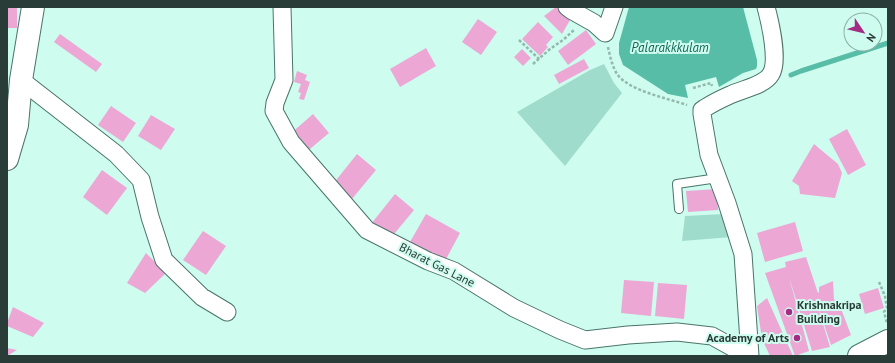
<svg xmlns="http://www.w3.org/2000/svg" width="895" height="363" font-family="'PT Sans',sans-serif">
	<rect width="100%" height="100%" fill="#cefcef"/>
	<path fill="#a0dccc" d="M604,64L614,83L622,93L565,166L517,112L590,70Z
		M724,214L732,237L682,241L685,216Z"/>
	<path fill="#58bda7" d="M629,7H743L757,60V66L756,69L743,73L719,87L716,77L685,85L688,98L668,94L623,65L619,54V43Z"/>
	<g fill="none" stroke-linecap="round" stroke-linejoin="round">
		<path stroke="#58bda7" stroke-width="5" d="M791,75L801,71L888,43"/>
	</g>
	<path fill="#eca7d5" d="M7,7H17V28H7Z
		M556,7H563L573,15L562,34L544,16Z
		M478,19L497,32L481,55L462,42Z
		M538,22L553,37L546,45L548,47L540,56L522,39Z
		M586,30L596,44L568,65L558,51Z
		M60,34L102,64L96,72L54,42Z
		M426,48L436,66L400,87L390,69Z
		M522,49L531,58L523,66L514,57Z
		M584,59L589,68L559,84L554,75Z
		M297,71L307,75L305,80L310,82L304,100L299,99L301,93L298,92L301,84L294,82Z
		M111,106L136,123L123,142L98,125Z
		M313,114L329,133L304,154L289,135Z
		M151,115L175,129L161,150L138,136Z
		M847,129L866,165L848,175L829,139Z
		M814,144L838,164L842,173L835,198L800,194L799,186L792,181Z
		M357,154L376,170L352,199L333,184Z
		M102,170L127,188L107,215L83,197Z
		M717,189L718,210L688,212L686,191Z
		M395,194L414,210L390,239L371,224Z
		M426,214L460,233L445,261L410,242Z
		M795,222L803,251L765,262L757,233Z
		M203,231L226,246L206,275L183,260Z
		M146,253L166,273L145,293L127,283Z
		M806,257L818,293L819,292V287L833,281L834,299L840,306L851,335L831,345L817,304L830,347L812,351L789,277L809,351L795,356L765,273L786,267L785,262Z
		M624,280L654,282L651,316L621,313Z
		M658,283L687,285L684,319L655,316Z
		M878,288L884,308L865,314L859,294Z
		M767,298L793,356H770L762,339L757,306Z
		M13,307L44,323L33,337L7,326V323Z
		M7,348L17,350L7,356Z"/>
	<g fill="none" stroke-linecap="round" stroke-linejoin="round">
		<g stroke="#4a746a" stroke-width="10">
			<path id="service" d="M679,209L677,184L718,178"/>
		</g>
		<g stroke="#4a746a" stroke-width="19">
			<path id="minor" d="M282,7L284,80L275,103L274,111L291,142L367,230L428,261L454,271L514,308L560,330L585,340L628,335L677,332L712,336L748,356
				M567,7L571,10L594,23L605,33L614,7
				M21,80L116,154L141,180L150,217L164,260L202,297L227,312
				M750,356L743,254L727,203L709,155L702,114V110L705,108C713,103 721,99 730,95C742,89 764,86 771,74C779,61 770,22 766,7"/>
		</g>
		<g stroke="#4a746a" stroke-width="24">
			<path id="secondary" d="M7,159L17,125L21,80L33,7"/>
		</g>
		<g stroke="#4a746a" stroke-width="24">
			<path id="primary" d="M859,356L888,341"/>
		</g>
		<path stroke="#94b8ae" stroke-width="2.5" stroke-dasharray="3 2" stroke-linecap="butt" d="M519,40L539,59
			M608,47C610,56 612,66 617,74C629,91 667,98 687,105
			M533,64L550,49L563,40L574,30
			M693,88L711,83L712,86
			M879,282L885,296L887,308L884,312L887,323"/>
		<use href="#service" stroke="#fff" stroke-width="8"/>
		<use href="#minor" stroke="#fff" stroke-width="17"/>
		<use href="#secondary" stroke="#fff" stroke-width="22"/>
		<use href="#primary" stroke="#fff" stroke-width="22"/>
	</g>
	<g fill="#a32c85" stroke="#cefcef" stroke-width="1.5">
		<circle cx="789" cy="312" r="4"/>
		<circle cx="797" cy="338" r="4"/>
	</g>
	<g text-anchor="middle" stroke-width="4" stroke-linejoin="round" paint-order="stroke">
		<g font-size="12" fill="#2a3c37" stroke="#cefcef">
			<text transform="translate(437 265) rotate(27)" y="4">Bharat Gas Lane</text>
		</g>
		<g font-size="12" font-weight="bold" fill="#2a3c37" stroke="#cefcef" text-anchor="start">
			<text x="797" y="309">Krishnakripa<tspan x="797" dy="14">Building</tspan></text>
			<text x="789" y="342" text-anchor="end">Academy of Arts</text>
		</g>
		<g font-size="13" font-style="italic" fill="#116354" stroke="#cefcef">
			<text x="670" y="52">Palarakkkulam</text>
		</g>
	</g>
	<rect width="895" height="363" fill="none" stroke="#2a3c37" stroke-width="16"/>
	<g transform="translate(863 32) rotate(125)"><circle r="19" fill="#cefcef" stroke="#8cafa5"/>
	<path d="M0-3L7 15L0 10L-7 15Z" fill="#a32c85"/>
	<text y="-6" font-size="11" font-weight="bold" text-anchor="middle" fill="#2a3c37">N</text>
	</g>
</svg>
